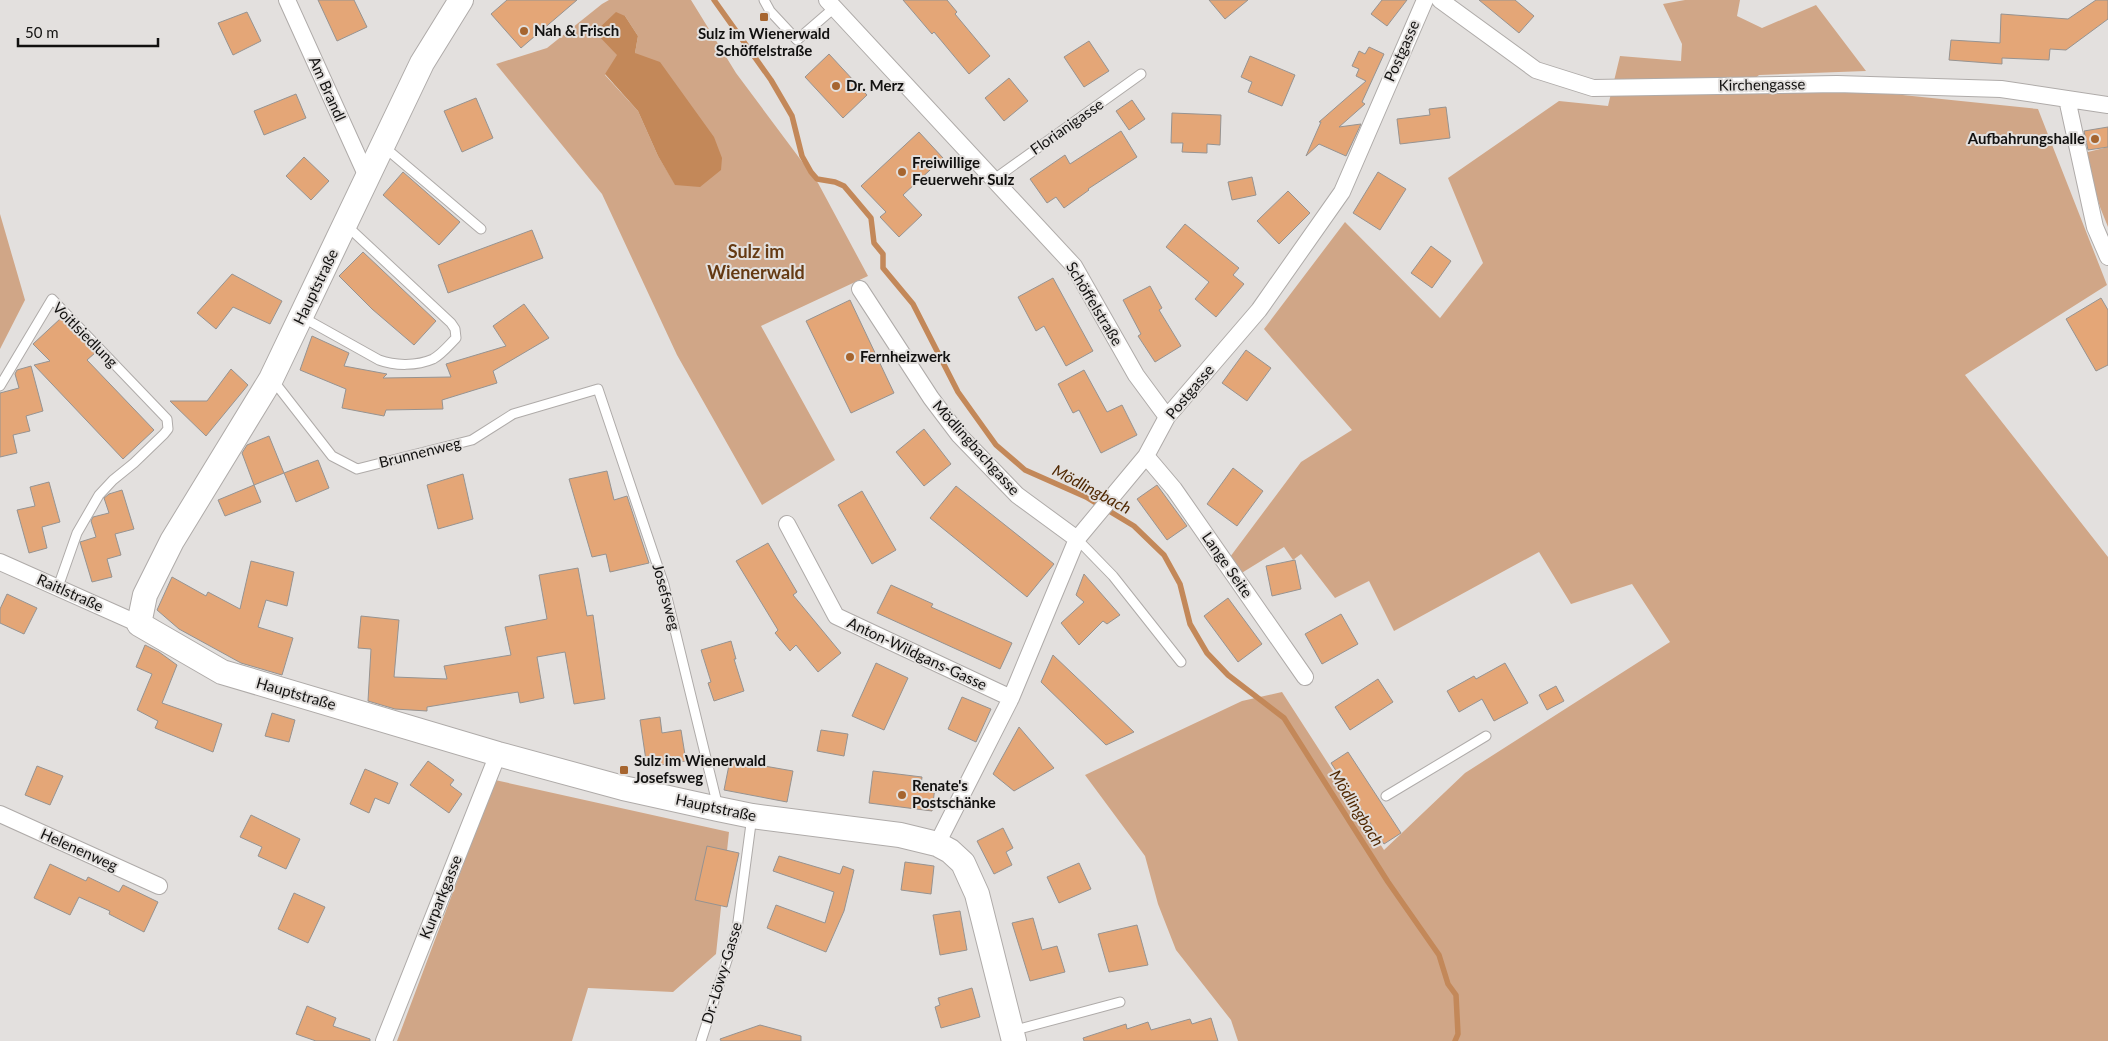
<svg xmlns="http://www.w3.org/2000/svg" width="2108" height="1041" font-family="Lato,sans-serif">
	<rect width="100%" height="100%" fill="#e3e0de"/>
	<path fill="#d0a687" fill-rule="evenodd" d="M609,0H691L736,73L818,183L868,276L761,326L835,460L762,505L677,355L602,194L496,64L547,48L602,4ZM625,16L638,36L635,53L675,184L658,156L638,111L605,75L618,55Z
		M1685,0H1740L1737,16L1762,28L1816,5L1866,71L1759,75L1739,92L1883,93L2038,109L2107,285L1965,375L2108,557V1041H1238L1231,1020L1176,950L1158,904L1145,856L1085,775L1242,701L1282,692L1384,850L1465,773L1670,642L1632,584L1571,604L1539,552L1394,631L1369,581L1335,598L1301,554L1293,560L1284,547L1240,574L1230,557L1301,462L1352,430L1264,329L1345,222L1440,318L1483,263L1448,178L1559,101L1608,106L1620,56L1681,61L1682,44L1663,4Z
		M2108,147V227L2100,207L2084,153Z
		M0,214L25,300L0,349Z
		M495,780L729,832L716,954L673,992L588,988L572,1041H397Z"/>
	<path fill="#c38859" d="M616,12L625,16L638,36L635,53L660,62L714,137L722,158L721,170L700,187L675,185L658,156L638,111L605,74L617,55L595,32Z"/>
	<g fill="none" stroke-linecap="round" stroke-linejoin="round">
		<path stroke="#c38859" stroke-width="5.5" d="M714,0L771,80L792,116L802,156L811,172L817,179L835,182L844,186L871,218L874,243L883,254V268L913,304L958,392L996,445L1025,470L1086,497L1134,526L1164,555L1180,584L1190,624L1207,653L1228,675L1284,718L1388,882L1439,955L1448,984L1456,995L1458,1034L1455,1041"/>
	</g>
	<path fill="#e4a677" stroke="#969391" d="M318,0H354L367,27L337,41Z
		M507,0H577L521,48L491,14Z
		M903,0H947L957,12L955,14L990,56L969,74L934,32L932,34Z
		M1209,0H1248L1225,19Z
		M1382,0H1407L1387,26L1371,14Z
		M1479,0H1515L1534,16L1519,33Z
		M2096,0H2108V19L2066,50L2050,49L2049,60L2002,58V64L1949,60L1951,40L2000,43L2001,14L2068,19Z
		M247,12L261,41L233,55L218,23Z
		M1089,41L1109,71L1084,87L1064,57Z
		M1369,47L1384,54L1362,102L1365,104L1339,127L1361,124L1346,156L1319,144L1306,156L1321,122H1319L1366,81L1356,76L1359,69L1352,66L1359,51L1365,54Z
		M829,54L867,95L843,118L805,77Z
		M1250,56L1295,75L1282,106L1248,92L1252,82L1241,77Z
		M1009,78L1028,101L1004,121L985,98Z
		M296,94L306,118L264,135L254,111Z
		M476,98L493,138L462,152L444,111Z
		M1132,100L1145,119L1129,130L1116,111Z
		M1446,107L1450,138L1400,144L1397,119L1430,115L1429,109Z
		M1172,113L1221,115L1220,145L1207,144V153L1182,152L1183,143H1171Z
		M2108,127V147L2088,150L2084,131Z
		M1121,131L1137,157L1088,189L1089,190L1064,208L1056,197L1047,203L1030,179L1065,155L1070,164Z
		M919,132L943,158L903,195L922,215L899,237L880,217L886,212L861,186Z
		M304,157L329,181L311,200L286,176Z
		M403,172L460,222L439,245L383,195Z
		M1378,172L1406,189L1380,230L1353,213Z
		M1252,177L1256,195L1232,200L1228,182Z
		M1288,191L1310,213L1279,244L1257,221Z
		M1185,224L1239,268L1233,275L1244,284L1216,317L1195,299L1209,282L1166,247Z
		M532,230L543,258L448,293L438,265Z
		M1431,246L1451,261L1432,288L1411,273Z
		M363,252L436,321L414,345L372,309L339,276Z
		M232,274L282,301L270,324L233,307L216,329L197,313Z
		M1053,278L1093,351L1066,366L1044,326L1036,331L1018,297Z
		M1150,286L1162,308L1159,310L1181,346L1155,362L1138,336L1141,334L1123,300Z
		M2101,298L2108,310V365L2096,371L2066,319Z
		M850,300L894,393L851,413L806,321Z
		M524,304L549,338L493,371L497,383L442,400L443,409L386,410L384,416L342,408L346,389L300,370L312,336L349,353L344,366L387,374L383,378L451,377L446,364L506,346L493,326Z
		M61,318L95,353L87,360L154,430L123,459L34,365L50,361L33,344Z
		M1246,350L1271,368L1247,401L1222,383Z
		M31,366L43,411L26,416L30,431L13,435L17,453L0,457V393L19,388L15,374L17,370Z
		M231,369L248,385L206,436L170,401H207Z
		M1084,370L1107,412L1122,405L1137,435L1101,453L1079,410L1073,413L1058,384Z
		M924,429L951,464L924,486L896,452Z
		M269,436L284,473L254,485L242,453L247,445Z
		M318,460L329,488L296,502L284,473Z
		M1233,468L1263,491L1237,526L1207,504Z
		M607,471L614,500L627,496L649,563L610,572L606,554L592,557L569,479Z
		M463,474L473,519L438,529L427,485Z
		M49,482L60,522L42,527L47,548L29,553L17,510L35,506L30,487Z
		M254,485L261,502L225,516L218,500Z
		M1157,485L1187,526L1167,540L1137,499Z
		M956,486L1054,564L1027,597L930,518Z
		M122,490L134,529L115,534L121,555L107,559L112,577L92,582L80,542L96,537L91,521L93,517L109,513L104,498L109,494Z
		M862,491L896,550L872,564L838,505Z
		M768,543L797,592L793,595L841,653L818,672L796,645L790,651L775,633L778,630L736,561Z
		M1295,560L1301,589L1272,596L1266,566Z
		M251,561L294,572L287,606L266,600L258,627L293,638L282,675L241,663L179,629L157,610L172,577L206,596L208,592L240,609Z
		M578,568L587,616L593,615L605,699L574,704L565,652L537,657L544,698L520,703L518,692L427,707V711L395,709L368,701L371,649L358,648L361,616L399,620L394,677L447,679L444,666L511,655L505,627L547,619L539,575Z
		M1084,574L1120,615L1107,624L1103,621L1079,645L1061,623L1084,602L1076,595Z
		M891,585L933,604L931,607L1012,643L1000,669L877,613Z
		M7,594L37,608L24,634L0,623V609Z
		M1228,598L1262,644L1238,662L1204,616Z
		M1341,614L1358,644L1322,664L1305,634Z
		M731,641L736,659H734L744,691L714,701L708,683L711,682L701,650Z
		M145,645L159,652L177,665L162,703L222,724L213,752L155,728L158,721L137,710L152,674L136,667Z
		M1053,655L1134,732L1106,745L1041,682Z
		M876,663L908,678L884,730L852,716Z
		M1505,663L1528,703L1494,721L1482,699L1459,712L1447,691L1474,676L1476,679Z
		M1378,679L1393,702L1350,730L1335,707Z
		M1556,686L1564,701L1547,710L1539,695Z
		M962,697L991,709L976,742L948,729Z
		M272,713L295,720L289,742L265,736Z
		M660,717L662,733L681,730L686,761L647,767L640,720Z
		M1019,727L1054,768L1014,791L993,774Z
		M821,730L848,734L844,756L817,751Z
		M1348,752L1401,833L1384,844L1331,763Z
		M730,760L793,771L787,802L724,790Z
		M428,761L454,780L450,785L462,794L449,813L410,785Z
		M37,766L63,776L50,805L25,795Z
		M365,769L398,783L389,804L375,798L369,813L350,804Z
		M873,771L922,777L921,785L935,787L932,811L869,803Z
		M251,815L300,839L286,869L258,856L262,847L240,837Z
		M1003,828L1013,848L1006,852L1012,865L994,874L977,841Z
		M707,846L739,853L727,907L695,900Z
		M779,856L840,874L843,866L854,870L844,911L826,952L767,928L776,905L825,923L834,892L773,871Z
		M905,862L934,866L931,894L901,890Z
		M1079,863L1091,889L1059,903L1047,877Z
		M50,864L86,881L88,877L119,892L123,885L158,902L144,932L109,914L110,911L79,897L70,915L34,898Z
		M294,893L325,907L308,943L278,929Z
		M960,911L967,950L940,955L933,915Z
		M1033,918L1042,950L1057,946L1065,972L1030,981L1012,923Z
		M1137,925L1148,965L1109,972L1098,934Z
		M972,988L980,1017L941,1028L935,1007L940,1005L938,998Z
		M307,1006L336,1018L333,1026L370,1039V1041H316L296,1034Z
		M1211,1018L1218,1041H1084L1083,1038L1126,1024L1127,1029L1148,1022L1151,1030L1190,1019L1192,1024Z
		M760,1025L801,1036V1041H721L720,1039Z"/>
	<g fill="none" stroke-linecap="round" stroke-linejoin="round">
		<g stroke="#afaba9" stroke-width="11">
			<path id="service" d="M764,0L770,11L797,40L834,8
				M383,146L481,229
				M993,180L1141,74
				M302,317L379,360C395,366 417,366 433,359C442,354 449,345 456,338L455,329L451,323L346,225
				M272,379L332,456L357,469L472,440L513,414L598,389L664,585L718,807
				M0,386L52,299L167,419L168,429L164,434L134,463L113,480L99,495L77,533L58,587
				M1077,539L1113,576L1181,662
				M1386,796L1486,736
				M1012,1031L1120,1002
				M701,1041L737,929L752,816"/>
		</g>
		<g stroke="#afaba9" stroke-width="18">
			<path id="minor" d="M287,0L368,179
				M827,0L1074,266L1136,375L1167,417
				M1440,0L1536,70L1593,88L1837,84L2001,89L2108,105
				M2067,99L2095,227L2108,257
				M860,289L931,398L959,435L1017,495L1077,539
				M1146,456L1174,489L1305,677
				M787,524L836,616L1011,698
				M0,562L139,624
				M0,814L159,886
				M937,844L1011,698L1077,539L1146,456L1167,417L1259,310L1342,192L1425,0
				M384,1041L498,754"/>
		</g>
		<g stroke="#afaba9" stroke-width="26">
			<path id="secondary" d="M461,0L422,63L271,379L172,541L145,595L139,624L222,672L498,754L623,788L718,809L752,816L900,835L937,844L950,851L963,863L977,894L1014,1041"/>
		</g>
		<use href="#service" stroke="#fff" stroke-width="9"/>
		<use href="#minor" stroke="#fff" stroke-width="16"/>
		<use href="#secondary" stroke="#fff" stroke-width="24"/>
	</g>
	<g fill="#a6652f" stroke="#e3e0de" stroke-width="2">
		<rect x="759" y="12" width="10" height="10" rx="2.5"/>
		<circle cx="524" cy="31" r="5"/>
		<circle cx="836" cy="86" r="5"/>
		<circle cx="2095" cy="139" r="5"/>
		<circle cx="902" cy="172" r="5"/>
		<circle cx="850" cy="357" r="5"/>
		<rect x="619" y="765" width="10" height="10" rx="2.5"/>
		<circle cx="902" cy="795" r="5"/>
	</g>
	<g text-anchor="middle" stroke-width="4" stroke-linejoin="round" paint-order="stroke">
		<g font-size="15" font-weight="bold" fill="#121110" stroke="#e3e0de" text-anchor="start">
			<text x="534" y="36">Nah &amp; Frisch</text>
			<text x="764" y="39" text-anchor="middle">Sulz im Wienerwald<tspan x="764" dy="17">Schöffelstraße</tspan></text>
			<text x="846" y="91">Dr. Merz</text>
			<text x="2085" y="144" text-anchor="end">Aufbahrungshalle</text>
			<text x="912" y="168">Freiwillige<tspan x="912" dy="17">Feuerwehr Sulz</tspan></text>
			<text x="860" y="362">Fernheizwerk</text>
			<text x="634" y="766">Sulz im Wienerwald<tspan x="634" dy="17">Josefsweg</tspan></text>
			<text x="912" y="791">Renate's<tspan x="912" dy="17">Postschänke</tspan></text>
		</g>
		<g font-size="15" fill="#121110" stroke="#e3e0de">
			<text transform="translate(1402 51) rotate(-66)" y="5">Postgasse</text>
			<text transform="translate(1762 85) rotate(-1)" y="5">Kirchengasse</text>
			<text transform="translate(327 89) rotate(66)" y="5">Am Brandl</text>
			<text transform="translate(1067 127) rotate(-35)" y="5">Florianigasse</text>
			<text transform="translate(316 287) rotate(-64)" y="5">Hauptstraße</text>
			<text transform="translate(1094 304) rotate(59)" y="5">Schöffelstraße</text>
			<text transform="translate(85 335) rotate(45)" y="5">Voitlsiedlung</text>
			<text transform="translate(1190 392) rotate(-50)" y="5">Postgasse</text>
			<text transform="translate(976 448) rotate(48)" y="5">Mödlingbachgasse</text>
			<text transform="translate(420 453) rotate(-14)" y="5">Brunnenweg</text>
			<text transform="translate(1227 565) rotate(55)" y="5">Lange Seite</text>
			<text transform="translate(70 593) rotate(24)" y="5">Raitlstraße</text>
			<text transform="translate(666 597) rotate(75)" y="5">Josefsweg</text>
			<text transform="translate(917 654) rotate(25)" y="5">Anton-Wildgans-Gasse</text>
			<text transform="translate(296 694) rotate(16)" y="5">Hauptstraße</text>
			<text transform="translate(716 808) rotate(12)" y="5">Hauptstraße</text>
			<text transform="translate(79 850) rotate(24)" y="5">Helenenweg</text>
			<text transform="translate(441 897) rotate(-68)" y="5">Kurparkgasse</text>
			<text transform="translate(722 973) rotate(-73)" y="5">Dr.-Löwy-Gasse</text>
		</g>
		<g font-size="16" font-style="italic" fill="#502802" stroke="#e3e0de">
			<text transform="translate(1092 489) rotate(28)" y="6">Mödlingbach</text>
			<text transform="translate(1357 808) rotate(58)" y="6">Mödlingbach</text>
		</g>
		<g font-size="18" font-weight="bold" fill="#653a13" stroke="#e3e0de">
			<text x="756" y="258">Sulz im<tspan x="756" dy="21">Wienerwald</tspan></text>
		</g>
	</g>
	<path d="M18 38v8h140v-8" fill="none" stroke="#121110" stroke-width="2.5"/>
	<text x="25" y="38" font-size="15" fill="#121110" stroke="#e3e0de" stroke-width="4" paint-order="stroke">50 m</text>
</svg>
